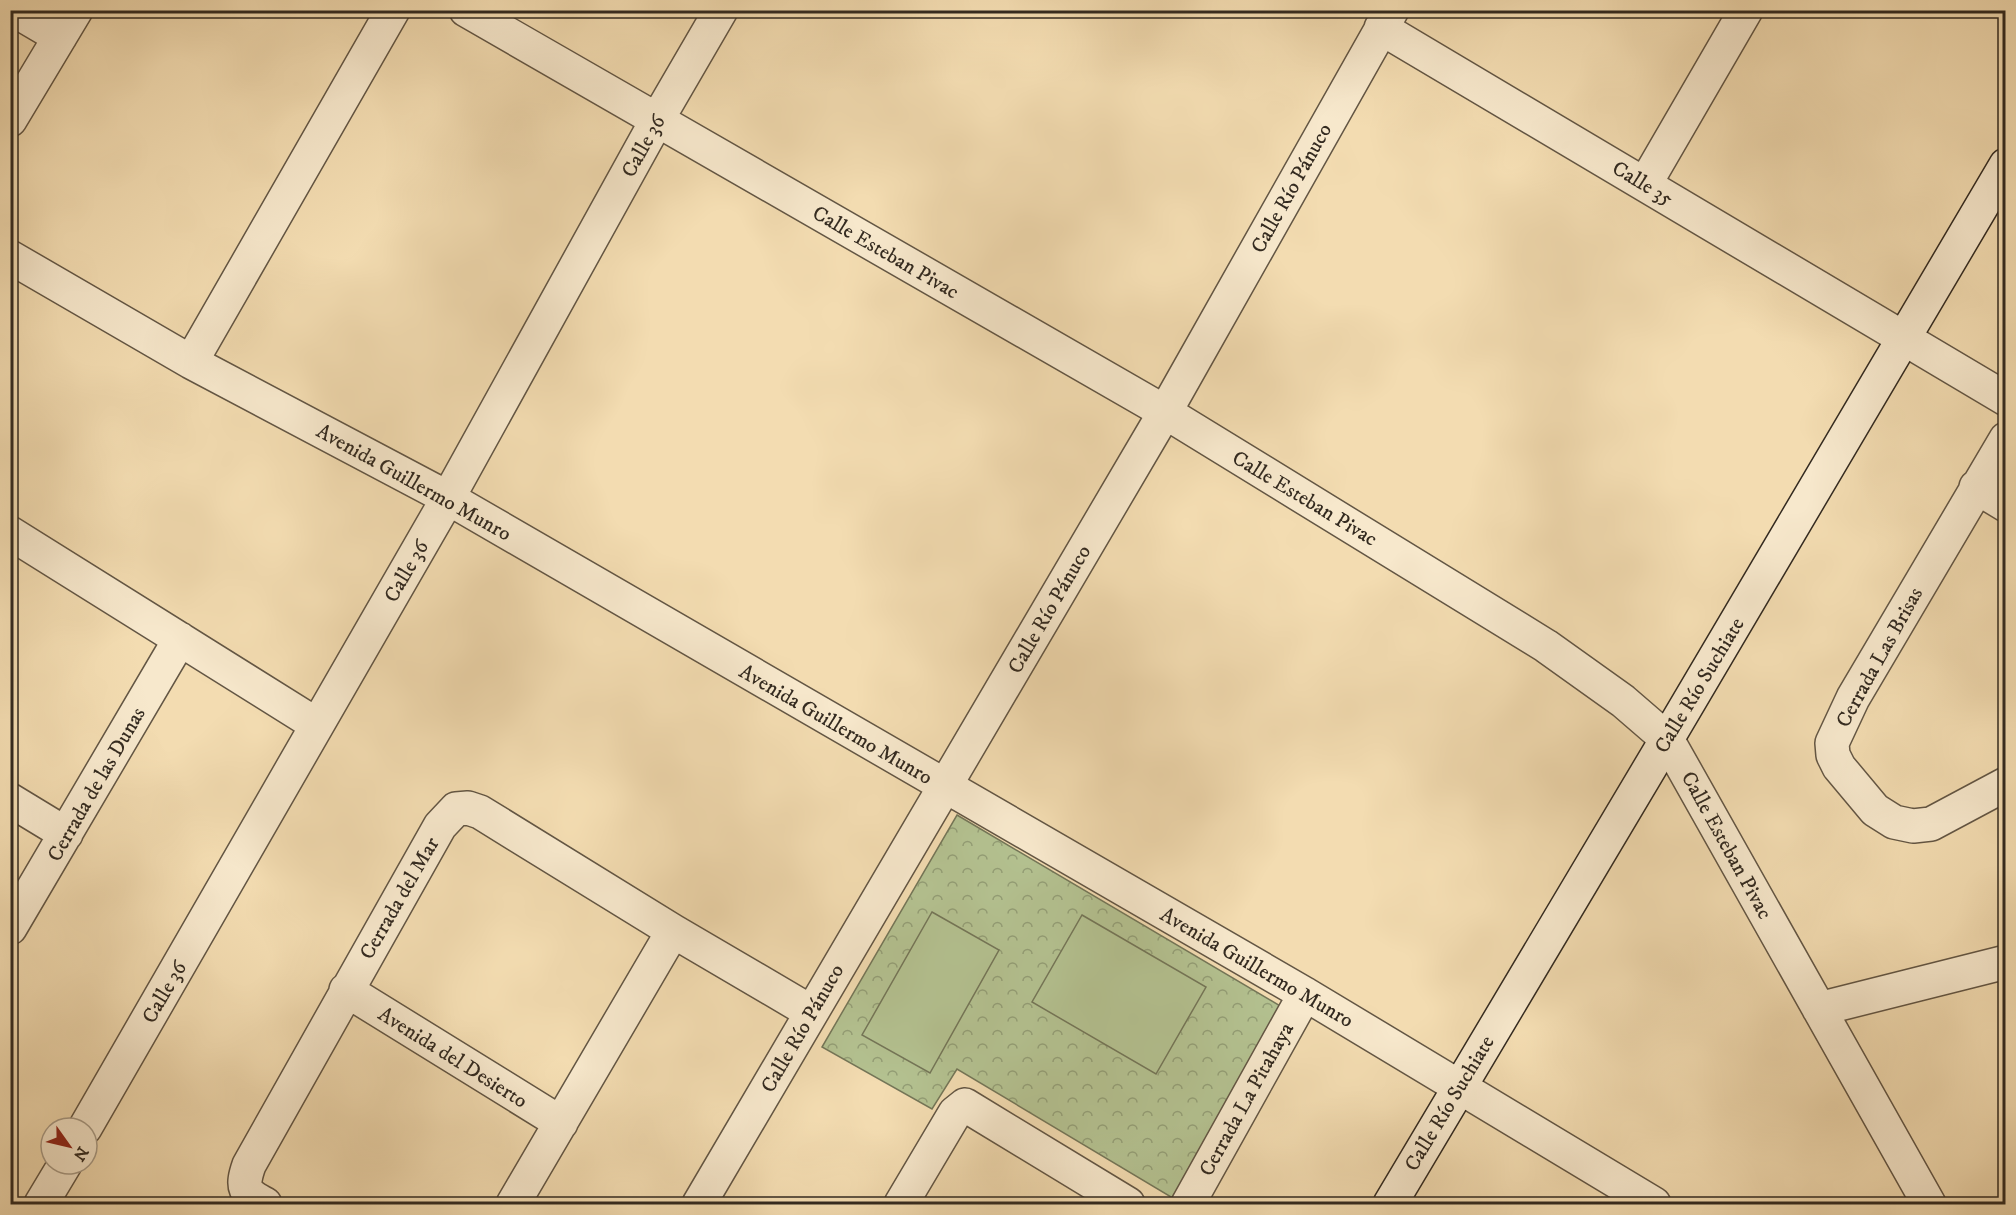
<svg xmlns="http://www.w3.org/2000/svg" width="2016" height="1215" font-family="'IM FELL DW Pica',serif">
	<defs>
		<pattern id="park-crowns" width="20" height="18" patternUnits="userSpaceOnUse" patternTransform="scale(1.5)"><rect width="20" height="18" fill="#b4c291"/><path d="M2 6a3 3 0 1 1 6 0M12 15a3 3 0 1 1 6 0" fill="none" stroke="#939e76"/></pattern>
	</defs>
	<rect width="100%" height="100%" fill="#f3dcb1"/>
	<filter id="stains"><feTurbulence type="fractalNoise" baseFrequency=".00333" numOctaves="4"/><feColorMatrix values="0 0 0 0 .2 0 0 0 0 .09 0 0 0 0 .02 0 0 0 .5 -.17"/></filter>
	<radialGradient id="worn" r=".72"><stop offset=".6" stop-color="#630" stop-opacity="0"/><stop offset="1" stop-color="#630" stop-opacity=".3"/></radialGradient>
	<path fill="url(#park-crowns)" stroke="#747658" stroke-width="1.5" d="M957,815L1287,1010L1176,1200L957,1069L932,1109L822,1047Z"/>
	<path fill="#b4c291" stroke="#747658" stroke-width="1.5" d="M932,912L999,950L930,1073L862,1035Z
		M1082,915L1206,987L1156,1074L1032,1002Z"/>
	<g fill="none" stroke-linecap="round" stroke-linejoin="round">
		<g stroke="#635644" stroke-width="36">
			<path id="street" d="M14,10L60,37
				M466,10L1165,412L1546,646L1623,701L1667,739L1929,1204
				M1381,28L2006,399
				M10,120L76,10
				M1645,184L1746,10
				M10,257L191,362L448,498L1305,994L1654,1204
				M191,362L393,10
				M2006,439L1853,698L1832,743L1833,755L1839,767L1875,810L1894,822L1913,826L1931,824L2006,784
				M1976,487L2006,505
				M10,533L317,725
				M10,800L66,834
				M10,928L180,639
				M346,990L561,1123
				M1819,1009L2006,962
				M85,1128L448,498L657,120L721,10
				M41,1204L65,1164
				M265,1204C244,1193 241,1188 249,1165L440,826L456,809L468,808L480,812L673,931L811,1012
				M513,1204L673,931
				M699,1204L1165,412L1392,10
				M901,1204L955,1113L965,1105L1128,1204
				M1188,1204L1305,994"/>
		</g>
		<g stroke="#332a20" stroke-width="36">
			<path id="secondary" d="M1390,1204L1667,739L2006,165"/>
		</g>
		<use href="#street" stroke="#f7e8cc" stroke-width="33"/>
		<use href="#secondary" stroke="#f7e8cc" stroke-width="33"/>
	</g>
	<g text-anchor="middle" stroke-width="4.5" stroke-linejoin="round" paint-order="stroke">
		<g font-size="21" fill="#332a20" stroke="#f7e8cc">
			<text transform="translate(643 146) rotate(-61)" y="7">Calle 36</text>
			<text transform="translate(1643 183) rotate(31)" y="7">Calle 35</text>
			<text transform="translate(1291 188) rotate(-61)" y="7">Calle Río Pánuco</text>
			<text transform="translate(886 252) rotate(30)" y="7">Calle Esteban Pivac</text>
			<text transform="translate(414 482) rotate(29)" y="7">Avenida Guillermo Munro</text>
			<text transform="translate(1305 498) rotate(31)" y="7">Calle Esteban Pivac</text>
			<text transform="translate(406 571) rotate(-60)" y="7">Calle 36</text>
			<text transform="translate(1049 609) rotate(-60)" y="7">Calle Río Pánuco</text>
			<text transform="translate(1879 657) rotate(-61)" y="7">Cerrada Las Brisas</text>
			<text transform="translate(1699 685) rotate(-59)" y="7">Calle Río Suchiate</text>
			<text transform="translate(836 724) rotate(30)" y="7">Avenida Guillermo Munro</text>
			<text transform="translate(96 784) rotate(-60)" y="7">Cerrada de las Dunas</text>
			<text transform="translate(1727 845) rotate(61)" y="7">Calle Esteban Pivac</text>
			<text transform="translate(399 898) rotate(-60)" y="7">Cerrada del Mar</text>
			<text transform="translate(1257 967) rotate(30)" y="7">Avenida Guillermo Munro</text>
			<text transform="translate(164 992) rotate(-60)" y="7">Calle 36</text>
			<text transform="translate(802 1028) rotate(-60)" y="7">Calle Río Pánuco</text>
			<text transform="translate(453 1057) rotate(32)" y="7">Avenida del Desierto</text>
			<text transform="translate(1246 1099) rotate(-61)" y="7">Cerrada La Pitahaya</text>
			<text transform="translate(1449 1103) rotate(-59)" y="7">Calle Río Suchiate</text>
		</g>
	</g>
	<rect width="2016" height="1215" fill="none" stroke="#f3dcb1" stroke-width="36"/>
	<rect x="12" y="12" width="1992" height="1191" fill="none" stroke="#332a20" stroke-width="3"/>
	<rect x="18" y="18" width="1980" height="1179" fill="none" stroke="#332a20" stroke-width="1.5"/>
	<g transform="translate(69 1146) rotate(124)"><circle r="28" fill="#f7e8cc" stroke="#a99c87" stroke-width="1.5"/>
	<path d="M0-4.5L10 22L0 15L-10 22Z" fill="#8f2418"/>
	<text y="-9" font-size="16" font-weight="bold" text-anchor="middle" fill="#332a20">N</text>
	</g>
	<rect width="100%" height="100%" filter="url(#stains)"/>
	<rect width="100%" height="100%" fill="url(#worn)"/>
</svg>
